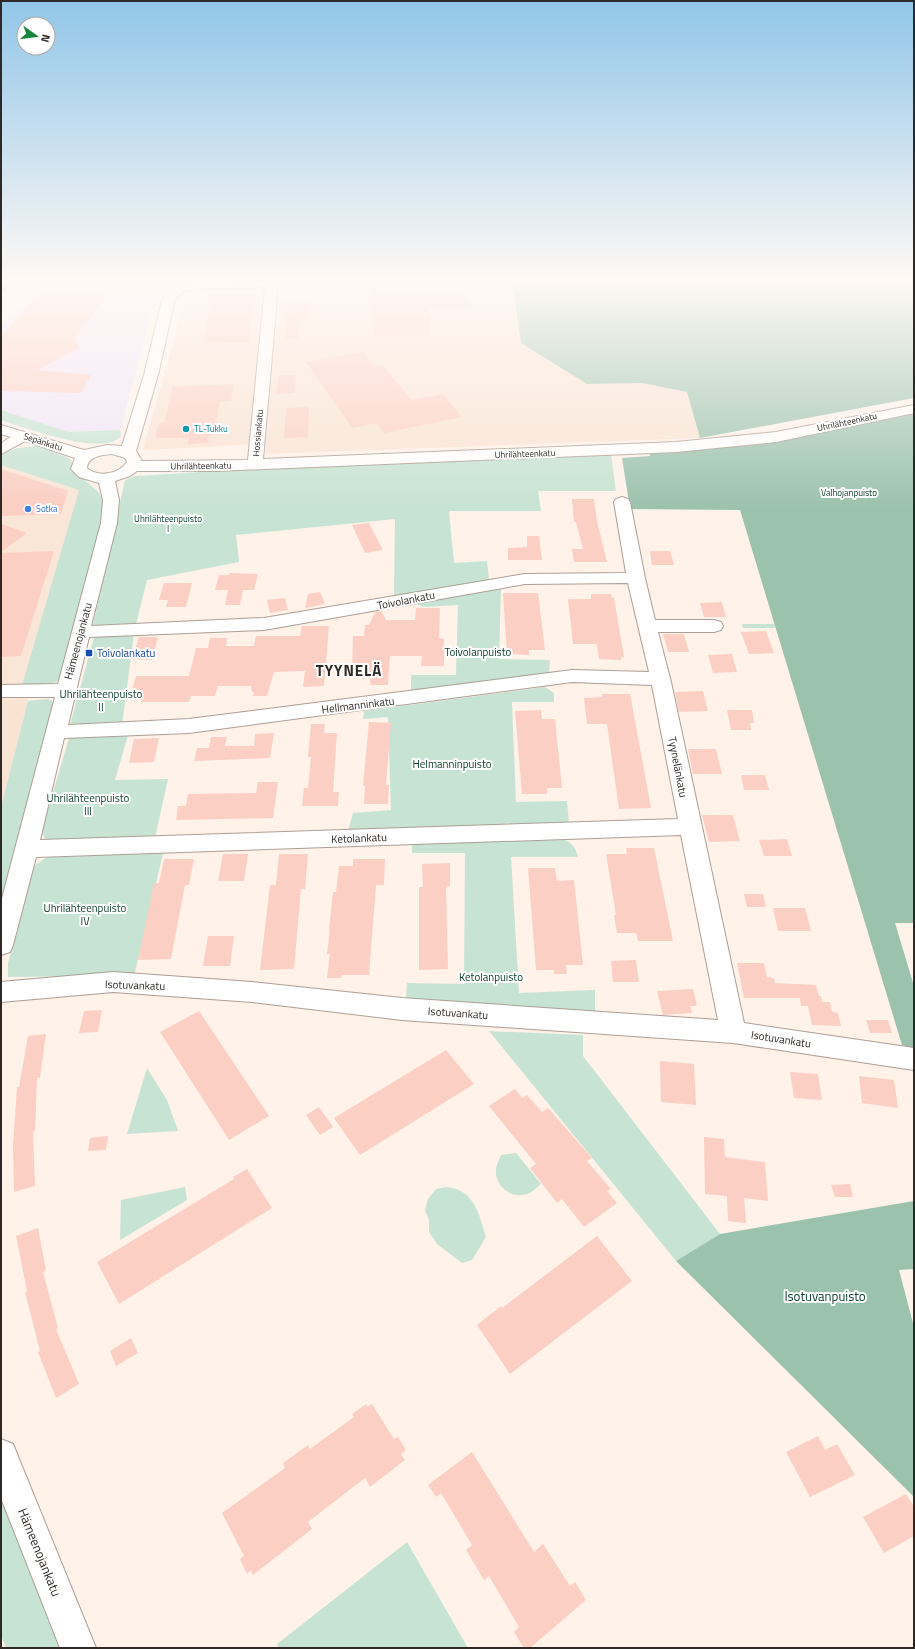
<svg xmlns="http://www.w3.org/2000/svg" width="915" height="1649" font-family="'Titillium Web',sans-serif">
	<rect width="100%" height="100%" fill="#fef2e9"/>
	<path fill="#f9e6d6" d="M1,465L79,490L22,685L28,701H1Z"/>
	<path fill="#f9e3d3" d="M191,279H512L521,343L587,384L642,383L687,392L700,438L265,454L267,444L143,450Z
		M1,701H28L1,807Z"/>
	<path fill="#f1e5f9" d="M41,279H161L120,430L69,432L1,410V325Z"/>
	<path fill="#c6e3d3" d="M1,410L69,432L120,430L121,436C104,458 24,427 1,420Z
		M39,446L69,458L82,477L99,493L106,510L60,680L52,684L22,685L79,490L1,465V453L18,448Z
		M611,454L616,491H538L541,511H449L454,563L487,561L489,580L394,596L395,519L236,535L239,562L147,580L136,624L93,625L125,480L135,476L283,467Z
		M501,589L499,659L550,660L549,673L411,693V675H456L458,605L423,607L411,602Z
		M742,624H774L776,628H743Z
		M134,634L122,725H70L94,637Z
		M545,687L554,693V702H512L516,802L567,801L569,824L348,831L353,813L391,810L388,717L363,719L364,711Z
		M46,699L51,700L53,703V708L1,907V807L28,701Z
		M128,735L115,780L168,779L155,838L48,842L41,833L69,738Z
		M559,838C570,841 575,845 578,857H511L519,993L595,990V1014L406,998L407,983L464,984L465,853H412V841Z
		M164,849L134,976L8,977V963L33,867L51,854Z
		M489,1031L583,1035V1056L720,1234L676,1261Z
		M147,1068L167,1100L178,1131L127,1134Z
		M516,1153L541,1184C535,1189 530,1195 522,1195C509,1197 494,1184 496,1170C496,1165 499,1160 501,1155Z
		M185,1187L187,1200L120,1240L121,1200Z
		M446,1187C474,1189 479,1214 486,1237L472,1260L462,1263L437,1244L429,1232V1220L425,1210L428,1199L436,1189Z
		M1,1495L60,1648H6L1,1635Z
		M407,1542L468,1648H279L277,1644Z"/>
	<path fill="#9ac2ac" d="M512,279H914V398L700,438L687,392L642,383L587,384L521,343Z
		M914,413V923H895L914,986V1048L902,1045L740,510L630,509L622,458L650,456V453L776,440Z
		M914,1201V1269L899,1270L914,1327V1497L676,1261L720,1234Z"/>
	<path fill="#fbcfc3" d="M77,279H121L75,337L79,348L38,370L91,375L81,393L1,391V337L39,292L65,293Z
		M446,285L447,293H468L471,308L428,309L431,335L373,337L371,287Z
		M255,293L249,342L203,343L212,294Z
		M310,300L308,319H301L298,339H285L287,319L284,320L286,301Z
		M363,352L374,367L383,365L411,400L443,394L462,417L384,433L377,423L352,428L306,362Z
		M279,375H296L294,393L276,394Z
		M233,384L231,401L220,402L214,435L209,436L208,443L187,444L189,438H155L159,423L165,422L172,387Z
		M309,407L308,437L284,438L286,408Z
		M1,469L68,491L61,514L1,516Z
		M572,499H594L597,521L607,562H574L572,549H583L576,522H574Z
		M369,523L383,550L365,553L352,525Z
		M1,524L27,533L1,552Z
		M527,536H539L542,560H508V548L527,547Z
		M54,551L21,656L1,657V553Z
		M650,551H670L674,565H652Z
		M230,573L258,574L254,590H243L240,605H225L228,590H215L219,575H229Z
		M164,583H192L186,607H166L168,600H159Z
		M320,592L325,604L305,608L308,594Z
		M503,593H538L545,650H529V655L507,654Z
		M591,594H611L612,598H614L624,657H621V660L599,659L597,644H573L568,599H591Z
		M285,598L288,610L270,613L267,600Z
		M722,602L726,617H704L700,603Z
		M416,608H440L439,638L444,639V666H421L422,656H390L388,685H370L371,672H352L353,636H364L365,625H369L375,612L381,611L386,620H415Z
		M302,626H329L324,686L303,687L305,671L274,672L267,696H253L254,692H252L251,686H218L215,696H191L189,702H141L143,694H131L136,676H189L196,648H208L210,638H227L226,646H254L256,636H300Z
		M766,631L774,653L749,654L741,632Z
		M663,634H684L689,652H668Z
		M139,637H158L152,660L132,659Z
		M732,654L737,672L713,673L708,655Z
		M703,691L708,711L679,712L675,692Z
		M602,694H630L651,808L619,809L607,724H587L584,698L602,697Z
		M541,710L542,719H555L562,788H547V794H522L515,711Z
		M727,710H752L754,723H750L751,730H731Z
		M369,722L391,723L386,785H389L388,804H364L365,786H363Z
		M311,724H325L324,733H337L333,792H339L338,806H302L304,788H308L311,757H308Z
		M274,733L270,758L194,761L197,748H209L211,737H227L225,746H254L255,734Z
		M159,738L154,762L129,763L134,739Z
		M688,749H716L722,774H693Z
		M741,775H765L769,790H744Z
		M258,782H278L273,818L176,820L178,806H186L188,794L256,793Z
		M702,815H733L740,841L709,842Z
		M787,839L792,856H764L759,840Z
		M626,848H654L673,941H638L636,933H617L614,915H616L606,854H627Z
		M223,854H248L244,881H218Z
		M279,854H308L305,889H301L294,969L260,970L270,885H276Z
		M164,859H194L189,885H185L171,959L138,960L154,883H159Z
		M353,859H385L384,885H376L369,975H342L341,978H327L330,954H327L330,930H329L333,892H336L339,866H353Z
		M450,863V886L446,887L448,969L419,970V887H423L422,864Z
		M528,868H555L557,881L574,880L583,965H566L567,974H554V970H536Z
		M744,894H763L766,907H747Z
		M773,908H805L811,931H778Z
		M208,936H234L230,966H203Z
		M636,960L639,982H613L611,961Z
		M737,963H764L767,977L774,978L775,983L816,985L819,996H821L822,1002H830L832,1012L838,1013L841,1026L812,1025L808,1006H801L800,998H744Z
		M693,989L697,1006H690L692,1013L663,1015L657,991Z
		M102,1010L98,1032L79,1033L84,1011Z
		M199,1011L269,1116L229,1140L160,1032Z
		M866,1020H888L892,1033H870Z
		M46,1034L40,1078H37L35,1131H33L35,1186L14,1192L13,1145L17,1087H19L28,1036Z
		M446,1050L474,1084L360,1155L334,1118Z
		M660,1061L694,1064L696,1105L661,1102Z
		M790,1072L818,1074L822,1100L794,1098Z
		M859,1076L894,1080L898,1108L862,1103Z
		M515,1089L522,1098L527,1095L542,1112L548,1108L592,1158L587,1161L611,1189L607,1191L617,1203L584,1227L562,1199L557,1203L530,1168L536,1164L489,1106Z
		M319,1107L333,1127L320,1135L306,1115Z
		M108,1136L106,1150L88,1151L90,1138Z
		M704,1137L724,1139L725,1157L765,1162L768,1201L744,1198L746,1223L728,1221L727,1196L705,1194Z
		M247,1169L272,1208L119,1304L97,1262L234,1179L233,1177Z
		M850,1184L853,1197H835L831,1185Z
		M38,1228L46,1270L43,1272L58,1328L56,1329L79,1384L56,1398L38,1352L40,1351L25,1292L27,1291L16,1236Z
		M597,1236L632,1281L510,1374L477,1325L501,1306L502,1308Z
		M131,1338L138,1353L116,1366L110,1351Z
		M366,1404L367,1407L372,1404L394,1439L398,1437L406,1450L401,1454L405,1460L370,1487L365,1478L308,1522L312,1529L253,1575L251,1570L247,1574L240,1559L244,1556L222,1513L285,1468L283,1463L308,1445L310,1449L354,1417L352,1414Z
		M818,1436L825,1450L837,1444L855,1475L810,1497L786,1452Z
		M472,1452L534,1552L543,1544L570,1586L575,1582L586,1600L530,1648H524L514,1632L519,1627L489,1576L484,1580L466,1550L472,1545L441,1493L436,1497L428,1485Z
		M906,1494L914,1507V1536L884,1553L863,1517Z"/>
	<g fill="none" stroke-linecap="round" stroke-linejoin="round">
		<g stroke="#ac9e94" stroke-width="2">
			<path id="minor" d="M283,279H348L346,282L330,285L278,286L263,459L676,442L776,432L914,405V413L776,442L676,452L216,471H137L130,476L115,481L119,500L117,523L91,626L264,618L525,574L626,573L614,502L616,499L622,497L628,499L630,502L645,578L655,620H714L721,622L723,626L721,630L714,632H658L671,682L744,1023L914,1048V1070L733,1043L402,1020L252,1002L113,992L1,1002V982L113,972L252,982L402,998L718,1020L681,835L36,857L13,945L10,952L1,955V902L55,697H1V685L58,684L101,523L103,500L99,483L79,477L71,469L75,458L25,441L1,454V443L11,437L1,434V425L84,450L107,445L122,446L144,375L162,300C165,295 169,290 174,287C193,277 259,279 283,279ZM265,287L248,460L142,461L136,451L158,375L175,299L183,292L193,289ZM112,454L125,458L127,462C119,474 98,478 87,468C88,456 102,455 112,454ZM628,583L649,672L572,670L189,719L68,725L89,637L264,630L525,584ZM572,682L652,685L678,819L40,840L64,738L189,733Z
				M1,1439L13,1444L96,1648H60L1,1498Z"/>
		</g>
		<g stroke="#9c6d3e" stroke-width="2">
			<path id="major" d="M3,279H16L5,289L1,290V280Z"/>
		</g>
		<use href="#minor" fill="#fff" fill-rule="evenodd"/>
		<use href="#major" fill="#e7be94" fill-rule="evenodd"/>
	</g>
	<linearGradient id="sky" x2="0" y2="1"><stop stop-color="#91c6e9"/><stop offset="0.55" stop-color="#fff9f5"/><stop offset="1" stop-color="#fff9f5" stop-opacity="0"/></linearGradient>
	<rect width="915" height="510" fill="url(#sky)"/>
	<circle fill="#0f9aa8" stroke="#fff" stroke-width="1.5" cx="186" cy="429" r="4"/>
	<circle fill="#3f7fe0" stroke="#fff" stroke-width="1.5" cx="28" cy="509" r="4"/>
	<rect fill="#1a4fb4" stroke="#fff" stroke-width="1.5" x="85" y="649" width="8" height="8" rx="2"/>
	<g text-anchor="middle" stroke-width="4" stroke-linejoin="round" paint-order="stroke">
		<g font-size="9" fill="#2f2925" stroke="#fff">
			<text transform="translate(847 422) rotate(-12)" y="3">Uhrilähteenkatu</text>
			<text transform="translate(258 433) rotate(-85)" y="3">Hossiankatu</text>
			<text transform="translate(43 442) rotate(18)" y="3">Sepänkatu</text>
			<text transform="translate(525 454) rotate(-2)" y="3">Uhrilähteenkatu</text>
			<text transform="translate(201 466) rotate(-1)" y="3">Uhrilähteenkatu</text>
		</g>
		<g font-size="9" fill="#0d838f" stroke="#fff" text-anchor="start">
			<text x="194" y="432">TL-Tukku</text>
		</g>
		<g font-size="9" fill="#10422d" stroke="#fff">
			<text x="849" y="496">Valhojanpuisto</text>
			<text x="168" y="522">Uhrilähteenpuisto<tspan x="168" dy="10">I</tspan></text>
		</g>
		<g font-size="9" fill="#366cbe" stroke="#fff" text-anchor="start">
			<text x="36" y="512">Sotka</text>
		</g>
		<g font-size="11" fill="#2f2925" stroke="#fff">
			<text transform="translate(406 600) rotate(-11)" y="4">Toivolankatu</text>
			<text transform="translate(78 641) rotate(-75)" y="4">Hämeenojankatu</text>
			<text transform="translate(358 705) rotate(-7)" y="4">Hellmanninkatu</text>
			<text transform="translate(678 767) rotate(79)" y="4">Tyynelänkatu</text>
			<text transform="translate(359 838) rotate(-2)" y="4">Ketolankatu</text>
			<text transform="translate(135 985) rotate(2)" y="4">Isotuvankatu</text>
			<text transform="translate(458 1013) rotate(4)" y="4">Isotuvankatu</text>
			<text transform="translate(781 1039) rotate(9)" y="4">Isotuvankatu</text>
		</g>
		<g font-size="11" fill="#10422d" stroke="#fff">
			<text x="478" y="656">Toivolanpuisto</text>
			<text x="101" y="698">Uhrilähteenpuisto<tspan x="101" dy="13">II</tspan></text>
			<text x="452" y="768">Helmanninpuisto</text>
			<text x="88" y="802">Uhrilähteenpuisto<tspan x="88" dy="13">III</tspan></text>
			<text x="85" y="912">Uhrilähteenpuisto<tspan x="85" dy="13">IV</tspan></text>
			<text x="491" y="981">Ketolanpuisto</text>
		</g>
		<g font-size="11" fill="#164399" stroke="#fff" text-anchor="start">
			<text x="97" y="657">Toivolankatu</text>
		</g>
		<g font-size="13" fill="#10422d" stroke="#fff">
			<text x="825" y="1301">Isotuvanpuisto</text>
		</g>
		<g font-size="13" fill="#2f2925" stroke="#fff">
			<text transform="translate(40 1552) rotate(68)" y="5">Hämeenojankatu</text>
		</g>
		<g font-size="15" font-weight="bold" letter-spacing="1" fill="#2f2925" stroke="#fff">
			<text x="349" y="676">TYYNELÄ</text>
		</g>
	</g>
	<rect width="915" height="1649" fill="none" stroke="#2f2925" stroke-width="4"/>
	<g transform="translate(36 36) rotate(104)"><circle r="19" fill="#ffffff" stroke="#aca9a8"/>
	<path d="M0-3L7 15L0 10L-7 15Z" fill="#19863d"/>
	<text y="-6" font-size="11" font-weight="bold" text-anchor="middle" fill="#2f2925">N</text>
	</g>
</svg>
